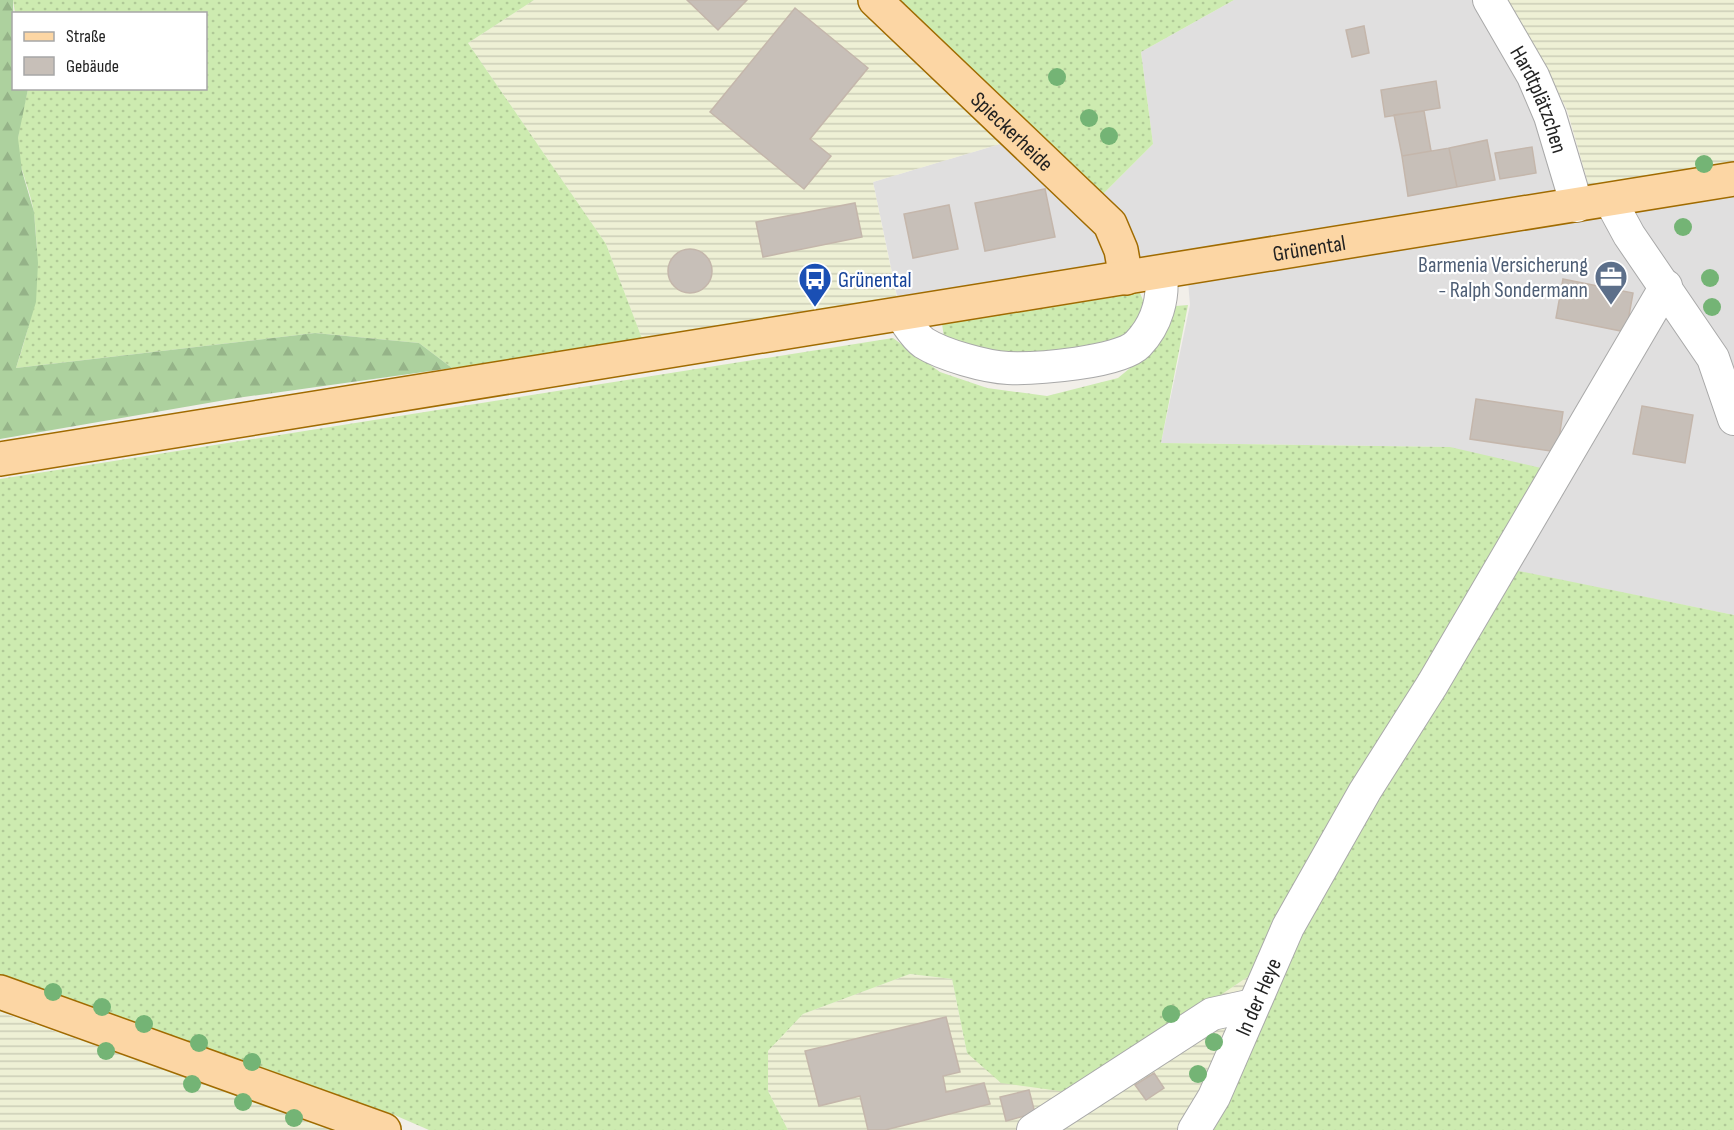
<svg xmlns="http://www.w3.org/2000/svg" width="1734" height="1130" font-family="'Sofia Sans Condensed',sans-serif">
	<defs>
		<pattern id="farmland-rules" width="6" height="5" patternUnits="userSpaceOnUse" patternTransform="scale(1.5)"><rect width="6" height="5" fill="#eef0d5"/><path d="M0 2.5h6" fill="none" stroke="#ccceb7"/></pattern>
		<pattern id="grass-dots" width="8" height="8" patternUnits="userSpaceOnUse" patternTransform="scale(1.5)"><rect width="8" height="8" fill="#cdebb0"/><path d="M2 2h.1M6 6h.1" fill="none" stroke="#b0c997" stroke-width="1.8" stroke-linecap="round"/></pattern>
		<pattern id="forest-firs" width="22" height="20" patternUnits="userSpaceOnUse" patternTransform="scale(1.5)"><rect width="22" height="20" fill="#add19e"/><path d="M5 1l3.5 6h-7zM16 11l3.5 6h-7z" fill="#95b388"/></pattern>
	</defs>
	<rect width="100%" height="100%" fill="#f2efe9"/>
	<path fill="#e0dfdf" d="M1234,0H1474L1531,100L1566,222L1734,196V615L1501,568L1447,447L1161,443L1190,305L1187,269L901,315L873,182L1010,141L1102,195L1153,144L1141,52Z"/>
	<path fill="url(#farmland-rules)" d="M534,0H860L1010,141L873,182L897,298L643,341L606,244L468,43Z
		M1504,0H1734V167L1590,190L1567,110L1543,62Z
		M910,974L952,979L967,1053L1073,1093L1249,976L1227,1044L1185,1130H788L768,1091V1051L803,1014Z
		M0,1012L336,1130H0Z"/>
	<path fill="url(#grass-dots)" d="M13,0H534L468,43L606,244L643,341L452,368L419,343L315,333L16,368C35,311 41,275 34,214C31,189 16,165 18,138C19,122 25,104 28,89L206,88V14L15,13Z
		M899,0H1234L1141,52L1153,144L1102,195L1012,111Z
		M1140,293L1145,305L1140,327L1103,351L970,353L944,337L942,324Z
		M1188,305L1161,443L1450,447L1554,471L1450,644L1309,858L1249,976L1074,1093L1001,1083L967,1053L952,979L910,974L803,1014L768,1051V1091L788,1130H429L392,1114L118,1021L0,978V479L893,338L940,372L987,388L1047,396L1118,378L1153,349L1176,306Z
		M1509,569L1734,615V1130H1200L1296,927Z"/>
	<path fill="url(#forest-firs)" d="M0,0H13L14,88L28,89L18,138L22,171L34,212L38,263L36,302L16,368L315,333L419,343L452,368L237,398L0,439Z"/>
	<path fill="#c7bfb8" stroke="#c4b6ab" stroke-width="1.5" d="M687,0H747L718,30Z
		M795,8L868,68L810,139L831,156L804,189L710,112Z
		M1364,26L1369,53L1352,57L1346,30Z
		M1436,81L1440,108L1385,117L1381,90Z
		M1424,111L1431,151L1402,156L1394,115Z
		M1487,140L1495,180L1457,187L1449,148Z
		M1532,147L1536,173L1500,179L1495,153Z
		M1449,148L1457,187L1408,196L1402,156Z
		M1045,189L1055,237L985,251L975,203Z
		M855,203L862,237L763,257L756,222Z
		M949,205L958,249L913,258L904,214Z
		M668 271a22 22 0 1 1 44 0a22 22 0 1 1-44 0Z
		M1563,279L1633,293L1626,332L1556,318Z
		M1476,399L1563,412L1557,452L1470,439Z
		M1642,406L1693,415L1685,463L1633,454Z
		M946,1017L960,1072L943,1076L946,1092L984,1083L990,1104L885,1130H868L860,1096L819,1106L805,1051Z
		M1154,1073L1164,1088L1146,1100L1135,1085Z
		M1029,1090L1035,1113L1006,1121L1000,1097Z"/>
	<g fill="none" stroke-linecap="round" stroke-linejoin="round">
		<g stroke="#a9a9a9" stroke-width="34">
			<g id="minor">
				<path id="s1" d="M1489,0L1533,76L1550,116L1577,206"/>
				<path d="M1610,200L1629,235L1713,358L1734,419"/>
				<path d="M901,315C907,323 915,337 924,343C943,355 986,367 1008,368C1035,369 1120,363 1138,344C1157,324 1164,298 1161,272"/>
				<path d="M1033,1130L1212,1014L1253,1005"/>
				<path id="s2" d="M1194,1130L1214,1097L1288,927L1365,791L1432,685L1666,286"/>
			</g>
		</g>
		<g stroke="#a06b00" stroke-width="36">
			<g id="major">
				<path id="s3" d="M875,0L1110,224L1121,250L1126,278"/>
				<path id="s4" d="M0,459L1734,179"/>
				<path d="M0,992L384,1130"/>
			</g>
		</g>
		<use href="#minor" stroke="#fff" stroke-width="32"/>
		<use href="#major" stroke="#fcd6a4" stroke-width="33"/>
	</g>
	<g fill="#74b475">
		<circle cx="1057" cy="77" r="9"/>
		<circle cx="1089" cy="118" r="9"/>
		<circle cx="1109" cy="136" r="9"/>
		<circle cx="1704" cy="164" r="9"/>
		<circle cx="1683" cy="227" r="9"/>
		<circle cx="1710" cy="278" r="9"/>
		<circle cx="1712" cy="307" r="9"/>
		<circle cx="53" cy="992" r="9"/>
		<circle cx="102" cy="1007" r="9"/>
		<circle cx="1171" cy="1014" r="9"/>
		<circle cx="144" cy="1024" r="9"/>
		<circle cx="1214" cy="1042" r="9"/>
		<circle cx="199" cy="1043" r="9"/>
		<circle cx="106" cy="1051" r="9"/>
		<circle cx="252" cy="1062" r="9"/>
		<circle cx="1198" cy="1074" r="9"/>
		<circle cx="192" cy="1084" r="9"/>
		<circle cx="243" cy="1102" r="9"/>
		<circle cx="294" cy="1118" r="9"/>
	</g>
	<defs>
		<g id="office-pin" transform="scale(1.725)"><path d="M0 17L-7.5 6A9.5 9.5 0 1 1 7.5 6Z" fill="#5c6f8a" stroke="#fff"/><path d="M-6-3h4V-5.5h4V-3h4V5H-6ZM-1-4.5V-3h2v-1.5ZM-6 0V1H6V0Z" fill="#fff"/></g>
		<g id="bus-pin" transform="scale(1.725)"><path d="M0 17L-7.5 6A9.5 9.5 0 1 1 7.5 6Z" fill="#1a4fb4" stroke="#fff"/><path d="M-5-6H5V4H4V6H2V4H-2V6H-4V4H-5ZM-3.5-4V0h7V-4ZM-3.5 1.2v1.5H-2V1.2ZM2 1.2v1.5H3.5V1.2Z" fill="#fff"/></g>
	</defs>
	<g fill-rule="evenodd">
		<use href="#office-pin" x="1611" y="277"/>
		<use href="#bus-pin" x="815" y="279"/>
	</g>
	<g text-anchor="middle" stroke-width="4.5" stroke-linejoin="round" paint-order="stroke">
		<g font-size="22" fill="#222" stroke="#fff">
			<text dy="8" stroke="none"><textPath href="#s1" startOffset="112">Hardtplätzchen</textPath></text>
			<text dy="8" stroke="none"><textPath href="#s3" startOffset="190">Spieckerheide</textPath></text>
			<text dy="8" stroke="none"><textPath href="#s4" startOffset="1326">Grünental</textPath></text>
			<text dy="8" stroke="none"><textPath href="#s2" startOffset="148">In der Heye</textPath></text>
		</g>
		<g font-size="22" fill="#4e5e75" stroke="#fff" text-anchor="end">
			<text x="1588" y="272">Barmenia Versicherung<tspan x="1588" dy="25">- Ralph Sondermann</tspan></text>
		</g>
		<g font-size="22" fill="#164399" stroke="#fff" text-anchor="start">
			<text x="838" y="287">Grünental</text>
		</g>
	</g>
	<rect x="12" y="12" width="195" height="78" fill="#ffffff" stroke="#a7a7a7" stroke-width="1.5"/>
	<rect x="24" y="32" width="30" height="9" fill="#fcd6a4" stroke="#a7a7a7" stroke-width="1.5"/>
	<text x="66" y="42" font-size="18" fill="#222222">Straße</text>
	<rect x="24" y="57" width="30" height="18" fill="#c7bfb8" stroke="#a7a7a7" stroke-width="1.5"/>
	<text x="66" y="72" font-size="18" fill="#222222">Gebäude</text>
</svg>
